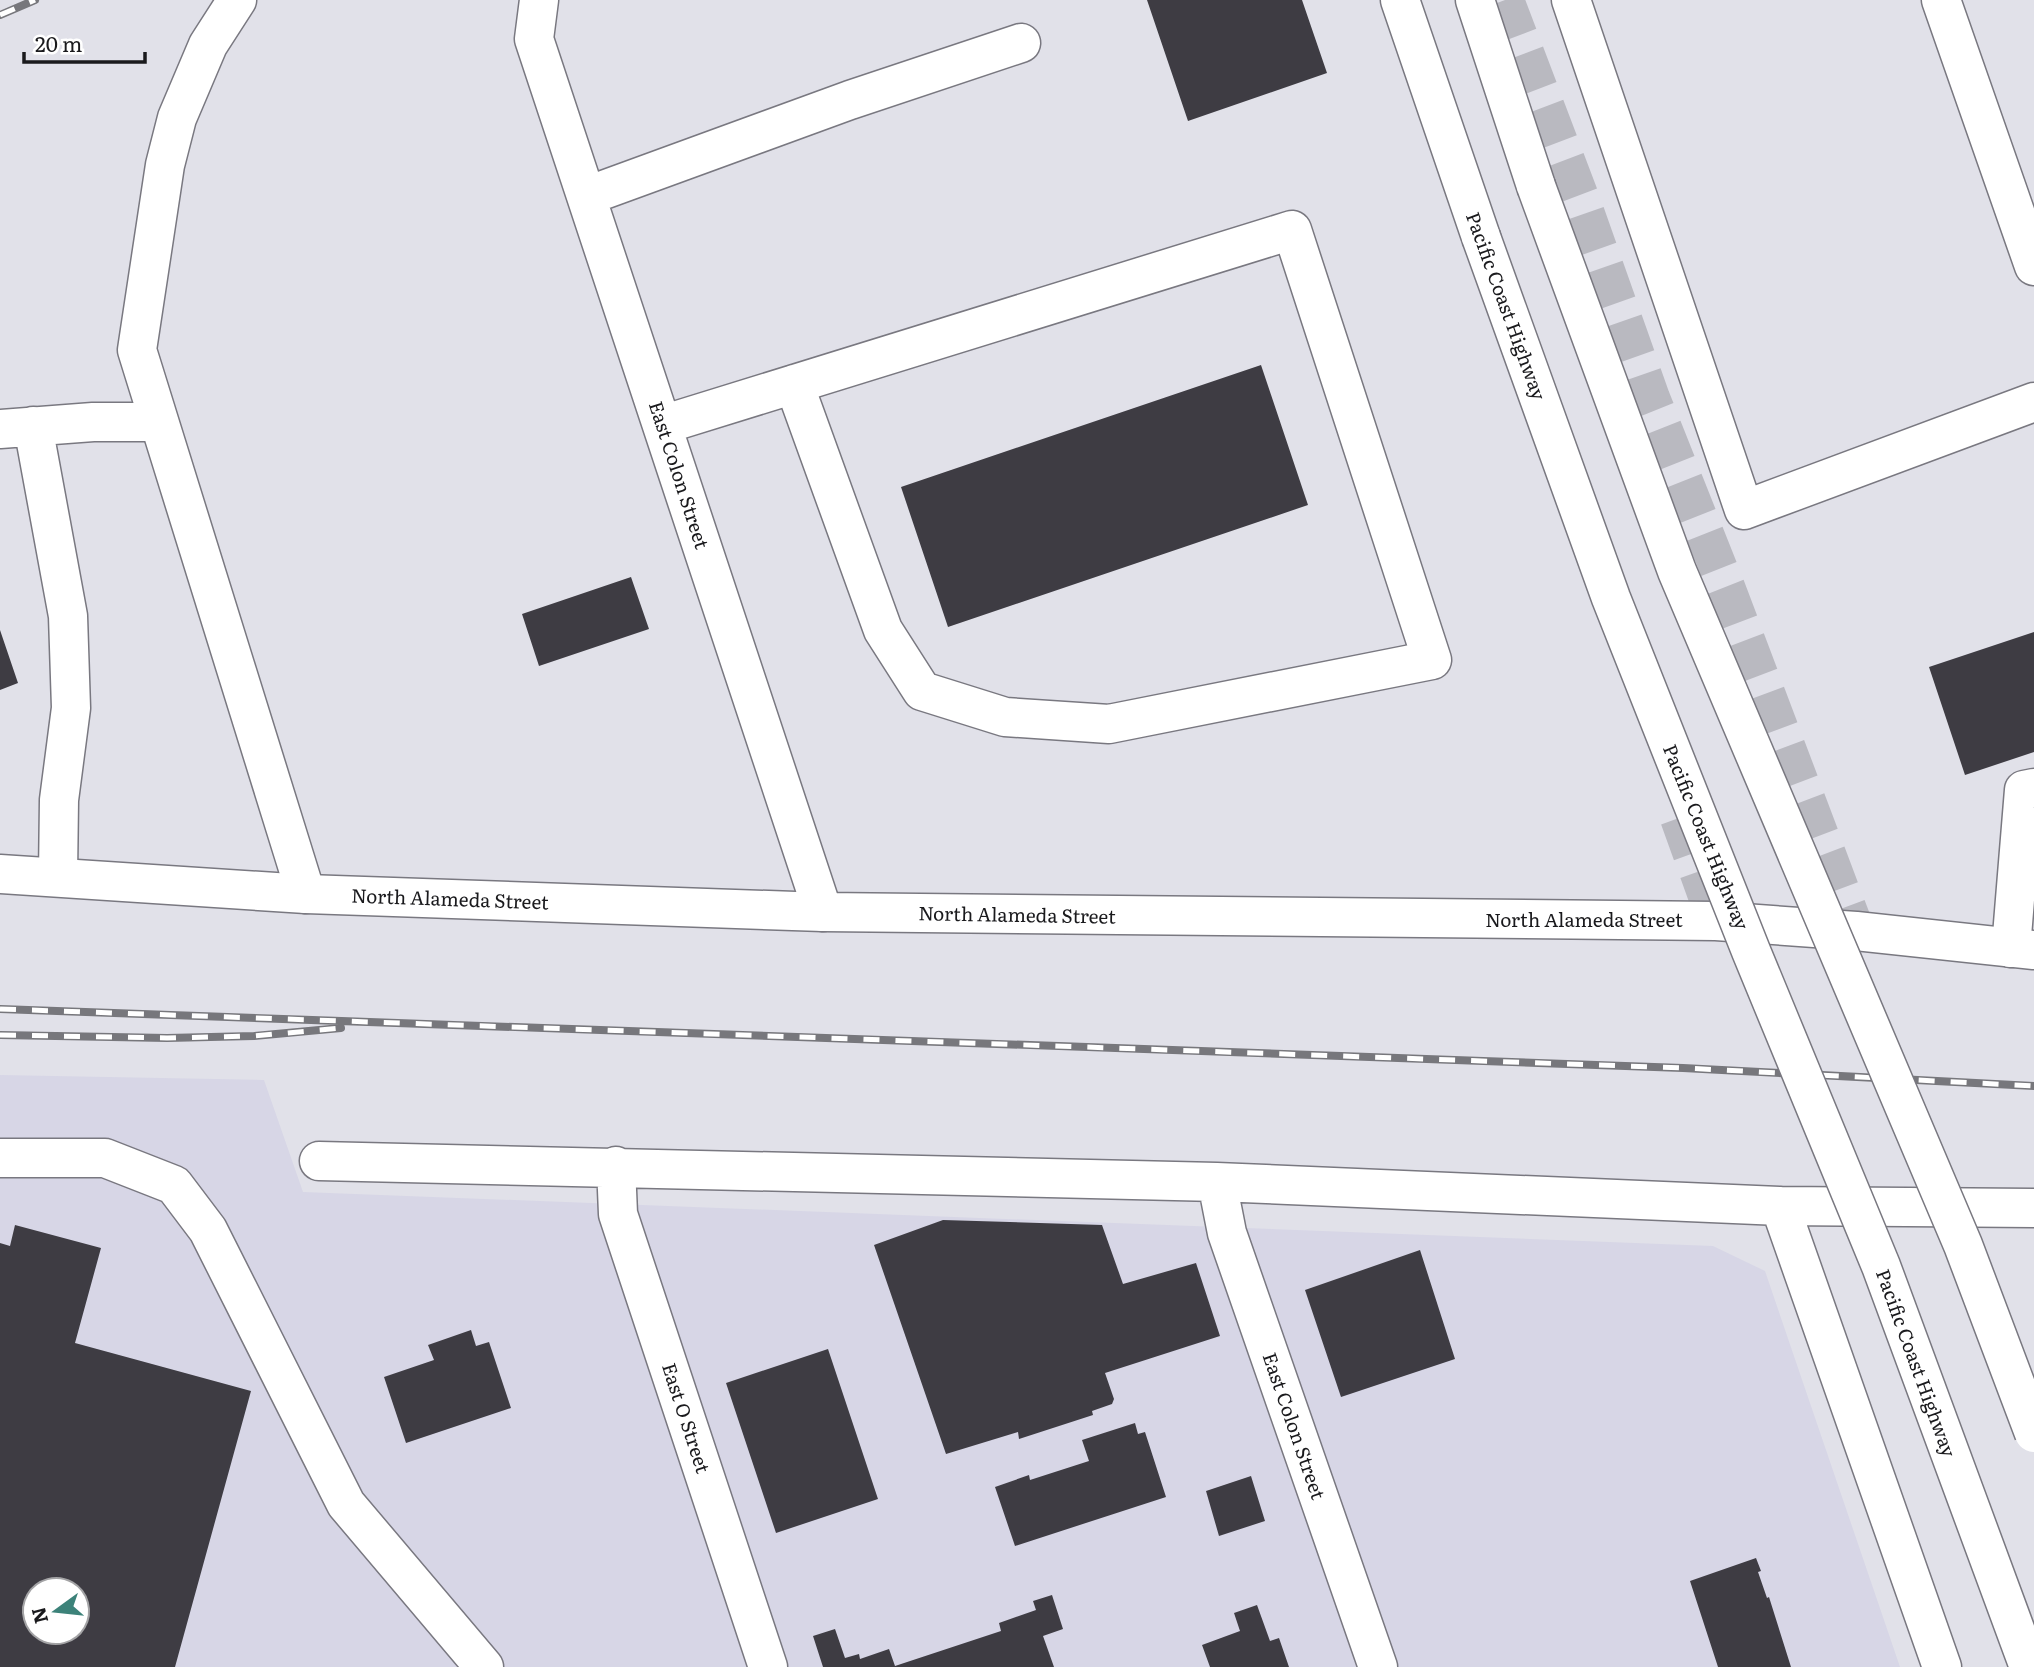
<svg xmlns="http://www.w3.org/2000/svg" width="2034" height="1667" font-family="Literata,serif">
	<rect width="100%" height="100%" fill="#e1e1e9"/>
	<path fill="#d7d6e6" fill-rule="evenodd" d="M0,1075L264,1080L303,1192L1713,1246L1765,1271L1900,1667H0ZM35,1590H77V1632H35Z"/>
	<path fill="#3e3c43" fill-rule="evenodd" d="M1147,0H1302L1327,73L1188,121Z
		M1261,365L1308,505L948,627L901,487Z
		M631,577L649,629L539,666L522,614Z
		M0,630L18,683L0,690Z
		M2034,632V752L1965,775L1929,667Z
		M943,1220L1102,1225L1123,1284L1196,1263L1220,1336L1105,1373L1114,1399L1112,1404L1092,1411L1093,1415L1019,1439L1018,1432L946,1454L874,1245Z
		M15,1225L101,1248L75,1343L251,1391L175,1667H0V1243L10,1246ZM35,1590H77V1632H35Z
		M1420,1250L1455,1359L1341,1397L1305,1290Z
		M471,1330L476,1346L489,1342L511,1408L406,1443L384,1377L434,1360L428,1345Z
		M828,1349L878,1499L776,1533L726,1383Z
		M1135,1423L1138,1434L1145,1432L1166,1497L1015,1546L995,1487L1029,1475L1030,1480L1089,1461L1082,1440Z
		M1251,1476L1265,1521L1219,1536L1206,1491Z
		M1756,1558L1761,1571L1758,1572L1767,1598L1769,1597L1791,1667H1718L1690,1581Z
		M1052,1595L1063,1629L1043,1636L1054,1667H823L813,1636L835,1629L845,1658L859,1654L860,1659L889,1649L895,1666L1001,1631L999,1623L1036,1610L1033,1601Z
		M1257,1605L1270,1641L1279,1638L1289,1667H1210L1202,1645L1240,1631L1234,1613Z"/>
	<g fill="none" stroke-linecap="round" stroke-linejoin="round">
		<path stroke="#b9b9c0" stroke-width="38" stroke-dasharray="38 19" stroke-linecap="butt" d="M1505,0L1581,200L1651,398L1726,587L1856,931
			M1679,818L1716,921"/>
		<g stroke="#797880" stroke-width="41">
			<path id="minor" d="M539,0L534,39L823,912
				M1571,0L1744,510L2034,402
				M1941,0L2034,266
				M587,196L850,100L1021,43
				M662,425L1292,230L1432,660L1109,724L1005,717L922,691L883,630L794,384
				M33,426L68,616L71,708L59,800L58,876
				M0,429L93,422H158
				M2011,948L2024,790L2034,788
				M0,1158H105L174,1185L208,1230L346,1504L484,1667
				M319,1161L1217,1182L1780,1206L2034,1208
				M616,1166L618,1214L768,1667
				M1217,1182L1227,1233L1378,1667
				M1780,1206L1942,1667"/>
		</g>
		<g stroke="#797880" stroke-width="41">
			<path id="major" d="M0,874L306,894L823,912L1716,921L1856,931L2034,950"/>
		</g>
		<g stroke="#797880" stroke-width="41">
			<path id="highway" d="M237,0L208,45L177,118L165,165L137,350L306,894
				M1400,0L1481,237
				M1475,0L1536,186"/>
		</g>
		<use href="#minor" stroke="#fff" stroke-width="38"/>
		<use href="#major" stroke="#fff" stroke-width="38"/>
		<use href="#highway" stroke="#fff" stroke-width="38"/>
		<g stroke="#77777c" stroke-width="8">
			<path id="rail" d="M0,15L35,0
				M0,1009L1683,1068L2034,1086
				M0,1035L167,1038L254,1036L341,1028"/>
		</g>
		<use href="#rail" stroke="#fff" stroke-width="5" stroke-dasharray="16" stroke-linecap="butt"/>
		<g stroke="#797880" stroke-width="41" stroke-linecap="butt">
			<path id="highway-bridge" d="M1536,186L1677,571L1963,1245L2034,1433
				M1481,237L1611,598L1751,951L1881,1266L2029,1667"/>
		</g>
		<use href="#highway-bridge" stroke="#fff" stroke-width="38"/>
	</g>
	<g text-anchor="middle" stroke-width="7" stroke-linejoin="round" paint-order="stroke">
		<g font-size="19" fill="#1a1a1d" stroke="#fff">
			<text transform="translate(1506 306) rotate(70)" y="7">Pacific Coast Highway</text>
			<text transform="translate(679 475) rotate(72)" y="7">East Colon Street</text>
			<text transform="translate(1706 837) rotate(68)" y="7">Pacific Coast Highway</text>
			<text transform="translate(450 899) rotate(2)" y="7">North Alameda Street</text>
			<text transform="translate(1017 915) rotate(1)" y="7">North Alameda Street</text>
			<text x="1584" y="927">North Alameda Street</text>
			<text transform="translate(1916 1363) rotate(70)" y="7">Pacific Coast Highway</text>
			<text transform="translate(686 1418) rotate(72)" y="7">East O Street</text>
			<text transform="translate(1294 1426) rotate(71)" y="7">East Colon Street</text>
		</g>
	</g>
	<g transform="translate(56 1611) rotate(255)"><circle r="33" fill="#ffffff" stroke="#a3a3a5" stroke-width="2"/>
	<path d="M0-5L12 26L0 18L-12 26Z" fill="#3c8279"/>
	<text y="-10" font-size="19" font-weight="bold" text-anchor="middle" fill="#1a1a1d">N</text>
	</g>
	<path d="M24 52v10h121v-10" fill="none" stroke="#1a1a1d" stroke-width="3.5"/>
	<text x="35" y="52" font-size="21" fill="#1a1a1d" stroke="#ffffff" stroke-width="5" paint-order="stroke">20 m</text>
</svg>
